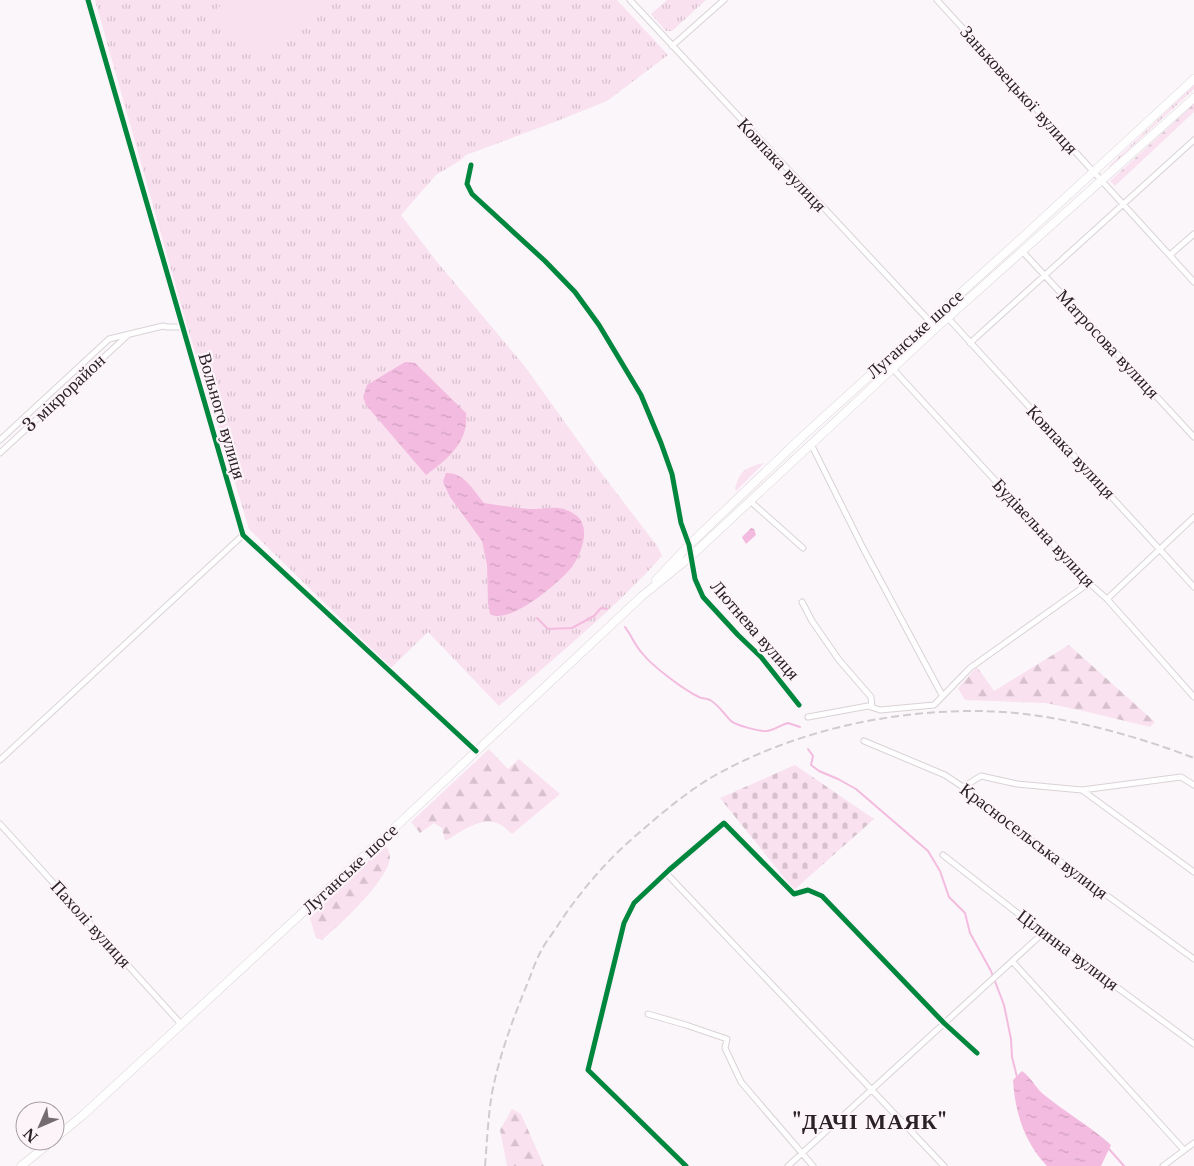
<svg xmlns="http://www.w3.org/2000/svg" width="1194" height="1166" font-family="'Libre Baskerville',serif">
	<defs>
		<pattern id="grass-tufts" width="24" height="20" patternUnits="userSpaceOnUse" patternTransform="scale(1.25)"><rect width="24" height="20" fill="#f9e1ef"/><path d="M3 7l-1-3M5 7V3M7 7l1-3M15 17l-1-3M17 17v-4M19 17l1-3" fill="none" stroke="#d6c1cd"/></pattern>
		<pattern id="forest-firs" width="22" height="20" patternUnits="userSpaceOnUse" patternTransform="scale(1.25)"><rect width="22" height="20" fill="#f9e1ef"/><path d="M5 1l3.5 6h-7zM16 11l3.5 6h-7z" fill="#d6c1cd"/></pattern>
		<pattern id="cemetery-stones" width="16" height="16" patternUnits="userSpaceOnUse" patternTransform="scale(1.25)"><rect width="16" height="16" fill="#f9e1ef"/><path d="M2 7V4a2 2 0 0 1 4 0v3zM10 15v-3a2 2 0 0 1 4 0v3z" fill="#d6c1cd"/></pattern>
		<pattern id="water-ripples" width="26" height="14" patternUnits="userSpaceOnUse" patternTransform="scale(1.25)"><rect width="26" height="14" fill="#f3bbdf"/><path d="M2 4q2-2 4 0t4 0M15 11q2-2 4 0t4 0" fill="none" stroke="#d0a0bf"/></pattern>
	</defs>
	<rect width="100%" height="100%" fill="#fbf6f9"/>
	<path fill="url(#grass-tufts)" d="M95,0H617L668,55L607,101L552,123L466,155L461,160L436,175L401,215L437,262L523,364L602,474L658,547L662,556C613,611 554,658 499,706L428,632L391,668L249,529L187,326Z
		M667,0H706L672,31H666L651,14Z
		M1194,85V89L1111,166H1109Z
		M763,463V464L736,491L735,489C740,470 745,468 763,463Z"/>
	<path fill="url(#forest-firs)" d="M1194,104V112L1115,186L1110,181Z
		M1069,645L1155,722L1150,727L1088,712L1046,703L965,700L958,688L977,667L994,691Z
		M489,749L508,769L519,759L560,794L512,834C508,831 504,826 499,824C481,815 460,833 445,841L442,828L434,823L420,833L411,822Z
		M384,845L387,847C388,850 390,855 390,858C388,880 339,926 322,940L316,938L310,918Z
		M512,1109L521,1114L544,1166H507L500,1130Z"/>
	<path fill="url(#cemetery-stones)" d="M795,765L874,819L794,890L720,798Z"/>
	<path fill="#f9e1ef" d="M226,0H323L262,63L212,14Z"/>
	<path fill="url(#water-ripples)" d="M405,362L415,363L466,413C469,442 448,459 426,475L366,405L363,397L367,385Z
		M446,473C464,472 474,491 484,503C499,505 514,508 530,509C541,509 553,506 564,509C570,511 580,516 582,523C588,536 580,556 572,567C560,582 509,626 490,614L488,603L487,565L482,541L450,497L443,482Z
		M751,528L754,529L756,535L746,544L742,537Z
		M1022,1071C1031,1077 1035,1087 1043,1094C1065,1112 1090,1126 1111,1145L1101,1166H1047C1024,1142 1015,1112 1013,1080Z"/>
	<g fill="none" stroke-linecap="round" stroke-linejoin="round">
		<path stroke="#f3bbdf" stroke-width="2" d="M537,618L548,629L572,628L594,616L601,608L607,609
			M625,627C631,635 635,645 642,653C652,666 684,690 699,697C702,699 706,698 710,700C719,705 724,714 731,721C735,725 761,732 767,731C774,730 781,725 788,723L800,727
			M808,749L813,756L811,765L819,771L838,779L856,789L928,851L940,871L949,897L965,913L970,933L991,971L1004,1005L1011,1039L1012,1057L1017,1077
			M1109,1149L1124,1166"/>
		<g stroke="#d9d3d7" stroke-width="7">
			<path id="street" d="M88,0L243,535L476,751
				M630,0L936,328
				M937,0L1194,282
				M672,46L724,0
				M471,165L467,184L472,194L545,261L575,292L599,325L641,395L661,443L672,474L681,523L689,545L695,579L703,597L738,635L761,657L799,705
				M1023,252L1194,437
				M1170,255L1194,234
				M948,318L1194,587
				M970,343L1194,140
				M893,369L1089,583L1107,599L1194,697
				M0,440L109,339L163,326L167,327H182
				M811,444L863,548L942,695
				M0,453L129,334
				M750,501L803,548
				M1107,599L1194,517
				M802,602L812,621L839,660L871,697L872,707
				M808,717L868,706L880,710L934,705L970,668L1089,583
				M864,741L945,775L963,787L1016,829L1194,959
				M0,760L243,535
				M963,787L981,776L1017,784L1082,790L1181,777L1194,785
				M1082,790L1194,872
				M0,824L181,1024
				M943,855L1043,933L1194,1044
				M666,873L944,1166
				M1012,961L1184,1150
				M648,1014L686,1025L727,1039L725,1048L741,1082L813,1166
				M686,1166L588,1070L624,923L634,903L669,870L724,823L794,894L808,890L822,896L944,1023L977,1053
				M788,1166L1043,933
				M1163,1166L1194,1143"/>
		</g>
		<g stroke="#d9d3d7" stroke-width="9">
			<path id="primary" d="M656,580L689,545L805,434L1026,234L1194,79
				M55,1138L82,1116L390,832L642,596L690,557L936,328L1194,98
				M21,1166L52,1141"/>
		</g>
		<use href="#street" stroke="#fefefe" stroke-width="5"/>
		<use href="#primary" stroke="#fefefe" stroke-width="8"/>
		<path stroke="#ceccce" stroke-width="2" stroke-dasharray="8 4" stroke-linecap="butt" d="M485,1166C487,1142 488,1117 492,1093C499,1057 512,1021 526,987C531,975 535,962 541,951C546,941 554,932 560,922C583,888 609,858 640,832C663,812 688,791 714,776C794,731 889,710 981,711C1050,712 1129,733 1194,758"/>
		<g stroke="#fdf4fa" stroke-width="8">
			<path id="cycleway" d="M88,0L243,535L476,751
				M471,165L467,184L472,194L545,261L575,292L599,325L641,395L661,443L672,474L681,523L689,545L695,579L703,597L738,635L761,657L799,705
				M686,1166L588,1070L624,923L634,903L669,870L724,823L794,894L808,890L822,896L944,1023L977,1053"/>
		</g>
		<use href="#cycleway" stroke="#00873e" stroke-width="5"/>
	</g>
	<g text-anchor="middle" stroke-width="4.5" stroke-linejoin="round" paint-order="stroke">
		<g font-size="18" fill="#2a2227" stroke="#fdf4fa">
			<text transform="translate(1019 90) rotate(48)" y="6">Заньковецької вулиця</text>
			<text transform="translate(782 165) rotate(47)" y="6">Ковпака вулиця</text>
			<text transform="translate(915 334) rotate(-42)" y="6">Луганське шосе</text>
			<text transform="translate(1108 344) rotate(47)" y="6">Матросова вулиця</text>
			<text transform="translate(64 393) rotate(-43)" y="6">3 мікрорайон</text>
			<text transform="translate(222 416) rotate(74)" y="6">Вольного вулиця</text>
			<text transform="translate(1071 452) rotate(47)" y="6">Ковпака вулиця</text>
			<text transform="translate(1044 533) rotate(47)" y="6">Будівельна вулиця</text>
			<text transform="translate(755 630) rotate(49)" y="6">Лютнева вулиця</text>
			<text transform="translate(1034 841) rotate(37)" y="6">Красносельська вулиця</text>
			<text transform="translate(350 869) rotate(-43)" y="6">Луганське шосе</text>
			<text transform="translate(91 924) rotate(48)" y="6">Пахолі вулиця</text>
			<text transform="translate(1068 950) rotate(37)" y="6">Цілинна вулиця</text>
		</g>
		<g font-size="22" font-weight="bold" letter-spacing="1" fill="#2a2227" stroke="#fdf4fa">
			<text x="870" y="1129">"ДАЧІ МАЯК"</text>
		</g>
	</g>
	<g transform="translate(40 1126) rotate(225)"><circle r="24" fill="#fdf4fa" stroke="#a9a0a6"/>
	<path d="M0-4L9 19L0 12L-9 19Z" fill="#736c70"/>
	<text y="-8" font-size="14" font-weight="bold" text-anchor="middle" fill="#2a2227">N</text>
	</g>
</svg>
